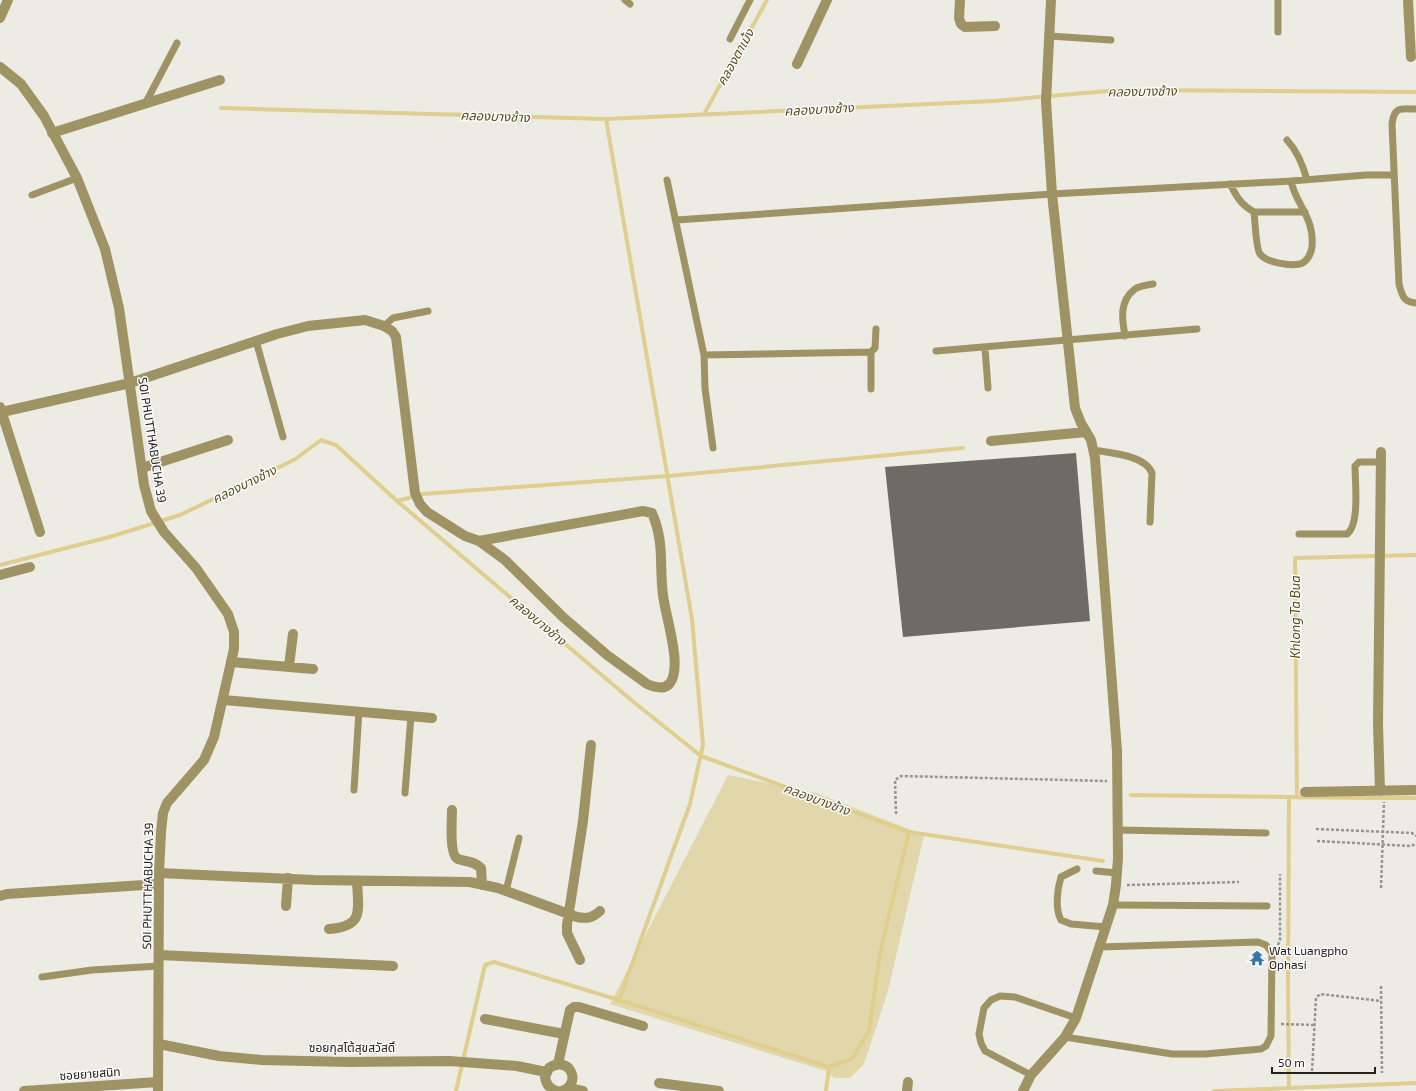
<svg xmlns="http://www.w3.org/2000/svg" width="1416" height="1091" font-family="'Exo 2','Noto Sans Thai',sans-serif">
	<rect width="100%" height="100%" fill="#ecebe4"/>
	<path fill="#e2d7aa" d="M728,775L816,793L924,835L888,991L864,1064L850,1078H834L826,1071L610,1004Z"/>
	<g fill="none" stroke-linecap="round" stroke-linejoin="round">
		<path stroke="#e0cf8c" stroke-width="4" d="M221,108L606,119L994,101L1119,90L1416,92
			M704,114L767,0
			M606,119L692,619L703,745L690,804L619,1000
			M397,501L422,494L668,476L963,448
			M0,565L113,536L180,515L294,460L321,440L336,445L397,501L630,699L701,756L909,832L1103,861
			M1131,795L1368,798H1416
			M1297,797L1295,558L1416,555
			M1289,1088L1288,982L1289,797
			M456,1091L485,965L494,962L619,1000L829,1067
			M826,1091L829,1067L852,1059L869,1031L880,953L909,832
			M1214,1091L1416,1083"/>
	</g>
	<path fill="#6d6b65" d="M1076,453L1090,621L903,637L885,467Z"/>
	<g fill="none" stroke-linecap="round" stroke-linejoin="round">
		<path stroke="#95948f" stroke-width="2.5" stroke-dasharray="3 2" stroke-linecap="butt" d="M896,814L895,780L901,776L1107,781
			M1316,829L1412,833L1416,836
			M1317,841L1411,846L1416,844
			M1127,885L1239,882
			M1381,888L1384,802
			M1278,945L1280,940V874
			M1381,986L1382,1073
			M1281,1024L1314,1025
			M1312,1071L1316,998L1320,994L1381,1001"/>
		<path stroke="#9f9364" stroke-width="7" d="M625,0L630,4
			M1278,32V0
			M1049,36L1111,40
			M730,39L750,0
			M145,104L177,43
			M1416,109C1401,109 1394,106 1392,124L1399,284C1402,295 1403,302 1416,303
			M1287,140C1298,152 1303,165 1307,180
			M667,180L704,355L705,388L713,448
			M1230,184C1237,197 1240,204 1254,212C1255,220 1256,249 1260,254C1267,263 1290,266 1300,264C1307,262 1311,254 1312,247C1315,218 1296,205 1291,181
			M32,195L77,178
			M1254,212H1305
			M676,220L1052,194L1291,181L1366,175H1394
			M384,326L393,318L428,311
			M1125,336C1122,319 1119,301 1135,289C1139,286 1147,285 1153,284
			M256,341L283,437
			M985,348L988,388
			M936,351L1197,329
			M871,352V389
			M704,355L871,352L875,348L876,329
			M1093,450C1111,453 1145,455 1152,473L1150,522
			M1299,534H1347C1360,525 1355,482 1355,466L1359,462H1381
			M354,790L359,711
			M405,793L411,716
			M1118,830L1266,833
			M1077,869L1061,877C1057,890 1055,909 1061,920L1071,924L1106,927
			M1096,871L1117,873
			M506,891L519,838
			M1113,905L1267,906
			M42,977L92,970L159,966
			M1065,1037L1172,1054H1205L1261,1049L1266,1046L1271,1036L1272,953L1266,945L1258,942L1100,947
			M1031,1075L985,1051L981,1043L979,1034L984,1008L991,1000L1000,996L1015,997L1076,1018"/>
		<path stroke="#9f9364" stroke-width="10" d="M960,0L959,18L961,24L965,27L995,26
			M1408,0L1411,57
			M0,18L8,0
			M797,64L827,0
			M52,133L220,80
			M0,407L40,532
			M2,412L130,383L277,334L308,326L365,320L384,326L392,331L396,337L415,493L420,504L427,512L465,536L479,541L643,511L652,513C665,543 659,565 663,595C665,615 683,666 670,683C665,690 654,687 647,684L607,655L564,618L505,560L479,541
			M991,441L1086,432
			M142,468L228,440
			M0,575L30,567
			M231,662L313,669
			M289,666L293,634
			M223,700L432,718
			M1380,791L1378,724L1381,452
			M1305,792L1416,790
			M452,810C452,819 449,855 458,859C467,862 474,861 481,868L482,885
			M159,873L314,880L470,882L498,888L577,917C587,919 592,918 600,911
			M0,896L7,894L159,884
			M286,906L288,878
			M329,929C365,926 358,910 357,881
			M159,955L393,966
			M580,960L567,933V925L583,821L591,745
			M485,1019L564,1034
			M159,1044L219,1056L262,1060L349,1062L449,1061L517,1066L546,1072
			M558,1064L570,1010L574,1007H579L643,1026
			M659,1083L719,1091
			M568,1088L583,1091
			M24,1091L158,1082
			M557,1091C549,1089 546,1084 545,1077L549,1068C570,1054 583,1085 561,1091
			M907,1091L908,1082
			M1023,1091L1031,1075L1065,1037L1076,1018L1113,905L1116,885L1118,858L1117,751L1095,458L1091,440L1081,423L1075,408L1052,194L1046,101L1051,0"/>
		<path stroke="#9f9364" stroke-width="10" d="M0,67L21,84L44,116L77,178L105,249L119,308L144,485L151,511L164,532L196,568L228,614L234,632V649L214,737L204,760L167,803L163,813L161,832L159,873L158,1091"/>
	</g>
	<defs>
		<g id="temple-bare" transform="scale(1.2)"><path d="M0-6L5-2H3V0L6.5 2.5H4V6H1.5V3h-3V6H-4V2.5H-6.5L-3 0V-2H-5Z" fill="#3276ab" stroke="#fff" stroke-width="2.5" paint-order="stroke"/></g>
	</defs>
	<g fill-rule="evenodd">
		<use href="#temple-bare" x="1257" y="958"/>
	</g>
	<g text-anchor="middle" stroke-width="3" stroke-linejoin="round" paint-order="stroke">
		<g font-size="12" fill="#22211f" stroke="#fff">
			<text transform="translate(152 440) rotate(81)" y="4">SOI PHUTTHABUCHA 39</text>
			<text transform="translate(148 886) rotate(-89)" y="4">SOI PHUTTHABUCHA 39</text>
			<text x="352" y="1052">ซอยกุสโต้สุขสวัสดิ์</text>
			<text transform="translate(90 1074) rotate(-4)" y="4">ซอยยายสนิท</text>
		</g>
		<g font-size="12" fill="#22211f" stroke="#fff" text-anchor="start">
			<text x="1269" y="955">Wat Luangpho<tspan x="1269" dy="14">Ophasi</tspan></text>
		</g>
		<g font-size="13" font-style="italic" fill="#5a4e1b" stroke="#fff">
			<text transform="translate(735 57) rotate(-61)" y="5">คลองตาเม้ง</text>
			<text transform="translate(1142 91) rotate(-1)" y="5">คลองบางช้าง</text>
			<text transform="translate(819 109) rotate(-3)" y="5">คลองบางช้าง</text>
			<text transform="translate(495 116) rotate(2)" y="5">คลองบางช้าง</text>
			<text transform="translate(244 484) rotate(-26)" y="5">คลองบางช้าง</text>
			<text transform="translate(1295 617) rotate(-90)" y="5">Khlong Ta Bua</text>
			<text transform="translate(538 620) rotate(40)" y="5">คลองบางช้าง</text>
			<text transform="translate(817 799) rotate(20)" y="5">คลองบางช้าง</text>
		</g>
	</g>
	<path d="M1272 1067v6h103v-6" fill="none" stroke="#22211f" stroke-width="2"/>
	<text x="1278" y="1067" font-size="12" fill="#22211f" stroke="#ffffff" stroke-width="3" paint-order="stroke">50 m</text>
</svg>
